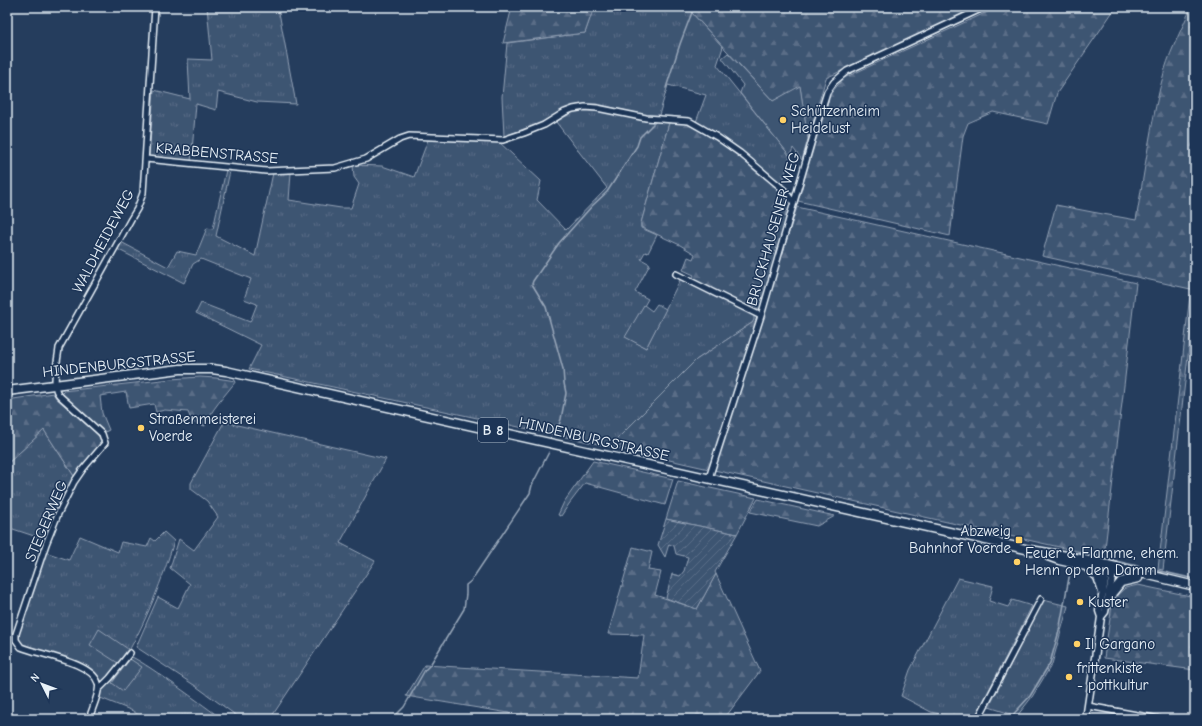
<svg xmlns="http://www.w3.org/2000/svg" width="1202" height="726" font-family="'Comic Neue',sans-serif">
	<defs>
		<pattern id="grass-tufts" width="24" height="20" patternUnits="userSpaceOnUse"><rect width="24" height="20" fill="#3e5472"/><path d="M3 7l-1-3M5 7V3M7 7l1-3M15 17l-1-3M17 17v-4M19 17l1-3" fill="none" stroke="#5a6d87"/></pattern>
		<pattern id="forest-firs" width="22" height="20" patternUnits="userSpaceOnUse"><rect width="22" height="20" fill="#3e5472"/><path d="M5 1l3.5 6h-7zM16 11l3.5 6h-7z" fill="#5a6d87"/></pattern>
		<pattern id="garden-furrows" width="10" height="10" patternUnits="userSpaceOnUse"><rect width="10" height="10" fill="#3e5472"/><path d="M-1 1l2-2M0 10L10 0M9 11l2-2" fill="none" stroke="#5a6d87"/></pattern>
	</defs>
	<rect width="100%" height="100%" fill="#253d5d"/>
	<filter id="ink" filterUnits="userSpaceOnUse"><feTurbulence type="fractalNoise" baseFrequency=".025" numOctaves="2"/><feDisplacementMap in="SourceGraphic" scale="8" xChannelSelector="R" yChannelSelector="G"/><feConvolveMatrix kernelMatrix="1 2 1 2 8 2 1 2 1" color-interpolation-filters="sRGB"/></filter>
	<g filter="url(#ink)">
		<path fill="url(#grass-tufts)" stroke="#93a2b5" d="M207,7H278L296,104L257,102L218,92L216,110L196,104L191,162L149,157L154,90L190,99L188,59L212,60Z
			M594,7H693L691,11L692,13L723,47L717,65L790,156L782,185L719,135L696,122L706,95L668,85L659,115L654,117L596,104L577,105L559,113L541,123L504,136L502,97L507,43L585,33Z
			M575,111H598L669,123L641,223V228L657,235L648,253L645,252L641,259L650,264L635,292L648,299L626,337L646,348L681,278L754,314C755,317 755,320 752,323L696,360L617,439L612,447L249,369L261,345L196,313L201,303L250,322L257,304L244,299L251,279L201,259L193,264L184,283L117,249L121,242L168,267L177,251L196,255L207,228L213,229L226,170L230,171L216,236L255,256L273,173H291L289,200L341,208H351L359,184L354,177L353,165L382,166L414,177L428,140L499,142L541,181L537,200L566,230L607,188L556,122Z
			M224,422L386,459L340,543L375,561L270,719H241L197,687L136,647L158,597L178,608L190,584L170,568L179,539L194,550L218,517L207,501L191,489V483Z
			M44,430L74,476L54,519L46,540L7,527V464Z
			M164,532L174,541C165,573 132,665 103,681L100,680L91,671L20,644L18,640V635L45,552L69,560L80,536L118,552L121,542L147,547L151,538L155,541Z
			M958,578L993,586L989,601L1008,607L1012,600L1032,606L974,719H963L931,712L901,696L910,670Z
			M1043,600L1068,606L1052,664L1032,697L1017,716L989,707Z
			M129,656C138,657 210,710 222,719H143L133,711L98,697L101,689L108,683Z"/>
		<path fill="url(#forest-firs)" stroke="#93a2b5" d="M512,7H594L585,33L503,43Z
			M693,7H977L826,78L808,139L800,87L773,101L692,13L691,11Z
			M998,7H1116L1057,93L1048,124L993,112L968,123L963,136L950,236L798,201L816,140L831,93L844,78Z
			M1191,7H1195V290L1042,256L1056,205L1092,212L1136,220C1145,170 1151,118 1165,69C1171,49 1183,27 1191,7Z
			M682,122C704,132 725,145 744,161C748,164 751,168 755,171C765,179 782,187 785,201C790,228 776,255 769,280C766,289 765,298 762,307L755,311L691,280L694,275L683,270L688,257L693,259L695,254L680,245L641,227V223L669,123Z
			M797,207L1136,283L1104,557L714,470Z
			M1190,295L1195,296L1163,570L1158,569Z
			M754,314L759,317L709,469L612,447L617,439L696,360L752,323L754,320Z
			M200,377L216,378L236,381C227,393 209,412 205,426L192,422L188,412L165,410L156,412L154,404L129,408L126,392L100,396L102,413L109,430L105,432L62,394L63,391L171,379Z
			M53,393L56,398L97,434L101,440V445L74,476L44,430L7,464V400Z
			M593,461L673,479L665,505L585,483L569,504L561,516L558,515L564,502Z
			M678,481L756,498L737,534L666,519Z
			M758,499L835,516L817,526L750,512Z
			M633,547L652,552L648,570L661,572L655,595L697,609L716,574L760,671L724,719H545L406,696L425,665L638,678L644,635L608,634Z
			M1138,585L1195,597V670L1104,658L1113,599L1125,588Z"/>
		<path fill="url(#garden-furrows)" stroke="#93a2b5" d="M666,519L737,534L715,572L716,574L697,609L666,598L672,574L680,576L684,571L688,557L676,554L674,546L669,544L665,557L658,545Z"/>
		<path fill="#3e5472" stroke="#93a2b5" d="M728,53L773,101L800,86L808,139L802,160L793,148L790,156L740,93L743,85L722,58Z
			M657,304L666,309L646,348L625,337L644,305L652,311Z
			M99,629L128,649L118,663L90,645Z
			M130,659L142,667L123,691L112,683Z"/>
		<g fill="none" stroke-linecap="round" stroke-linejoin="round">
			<path stroke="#99a8ba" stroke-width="1.5" d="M666,88L680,44L694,7
				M556,434L561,419L566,393L564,383L563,369L546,307L532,284L533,281L559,243L592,206L607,192L637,146L640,137L655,122
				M1074,554L1079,552L1101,558
				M1107,559L1195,579
				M392,719L404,707L425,670L430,665L464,609L466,594V585L471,581L530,493L532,485L549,452
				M1009,719L1030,696L1050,663L1059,631L1071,567"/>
			<g stroke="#e8f1f8" stroke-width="8">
				<path id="minor" d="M146,159L266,171L335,168L366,159L400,139L409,136L503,140L524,133L544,125L565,112L573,109L585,107L597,108L646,118L689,121L717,137L740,153L784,190L794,203
					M676,274L761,316
					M709,478L761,316L814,133L827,92L834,82L847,71L985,7
					M99,689L110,678L130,653
					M1088,706L1159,719
					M89,719C91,711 101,691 98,683C92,662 40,655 21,647L16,640V634L46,544L58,514L74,482L83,469L105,443L102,434L61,397C59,395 58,394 57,392C52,382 58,359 59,348L131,219L137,209L143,193L155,7
					M978,719L1041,599"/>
			</g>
			<g stroke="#e8f1f8" stroke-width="9">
				<path id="tertiary" d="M1101,617L1105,612L1114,569
					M1086,719L1101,617L1099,611L1108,567"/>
			</g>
			<g stroke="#e8f1f8" stroke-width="11">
				<path id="primary" d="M7,391L180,369H212L226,371L1030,550L1061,555L1099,563L1195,586
					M1048,556L1059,560L1118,573
					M1088,568L1098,577L1103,592
					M1107,604L1112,593L1121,582L1138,578"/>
			</g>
			<use href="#minor" stroke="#1d3557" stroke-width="5"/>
			<use href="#tertiary" stroke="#1d3557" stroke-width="6"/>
			<use href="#primary" stroke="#1d3557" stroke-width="8"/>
		</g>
	</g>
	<g fill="#ffd166" stroke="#1d3557" stroke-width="1.5">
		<circle cx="783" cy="120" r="4"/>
		<circle cx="141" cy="428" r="4"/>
		<rect x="1015" y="536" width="8" height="8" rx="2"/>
		<circle cx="1017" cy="562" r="4"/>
		<circle cx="1080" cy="602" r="4"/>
		<circle cx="1077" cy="644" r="4"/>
		<circle cx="1069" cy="677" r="4"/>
	</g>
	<g text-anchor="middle" stroke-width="3" stroke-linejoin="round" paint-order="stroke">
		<rect fill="#1d3557" stroke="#abb9c8" stroke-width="1" x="478" y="418" width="30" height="24" rx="3"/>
		<g font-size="14" font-weight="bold" fill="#e8f1f8">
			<text x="493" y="435">B 8</text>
		</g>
		<g font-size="15" fill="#e8f1f8" stroke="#1d3557" text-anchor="start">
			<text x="791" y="116">Schützenheim<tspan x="791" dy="17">Heidelust</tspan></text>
			<text x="149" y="424">Straßenmeisterei<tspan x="149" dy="17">Voerde</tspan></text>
			<text x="1011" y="536" text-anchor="end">Abzweig<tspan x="1011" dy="17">Bahnhof Voerde</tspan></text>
			<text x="1025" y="558">Feuer &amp; Flamme, ehem.<tspan x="1025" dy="17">Henn op den Damm</tspan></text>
			<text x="1088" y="607">Kuster</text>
			<text x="1085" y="649">Il Gargano</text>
			<text x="1077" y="673">frittenkiste<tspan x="1077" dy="17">- pottkultur</tspan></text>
		</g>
		<g font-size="15" fill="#e8f1f8" stroke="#1d3557">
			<text transform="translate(217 153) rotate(5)" y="5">KRABBENSTRASSE</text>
			<text transform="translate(773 229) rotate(-74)" y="5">BRUCKHAUSENER WEG</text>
			<text transform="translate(103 241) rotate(-62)" y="5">WALDHEIDEWEG</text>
			<text transform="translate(119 364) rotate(-6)" y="5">HINDENBURGSTRASSE</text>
			<text transform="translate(594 439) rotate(13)" y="5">HINDENBURGSTRASSE</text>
			<text transform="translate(46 521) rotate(-67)" y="5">STEGERWEG</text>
		</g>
	</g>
	<rect width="1202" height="726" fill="none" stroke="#1d3557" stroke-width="24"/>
	<rect x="12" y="12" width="1178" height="702" fill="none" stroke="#e8f1f8" stroke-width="1.5" filter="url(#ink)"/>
	<g transform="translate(42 684) rotate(312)" stroke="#1d3557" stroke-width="3" paint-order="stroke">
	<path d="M0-3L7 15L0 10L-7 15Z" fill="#e8f1f8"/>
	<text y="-6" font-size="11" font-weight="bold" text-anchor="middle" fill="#e8f1f8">N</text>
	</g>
</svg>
